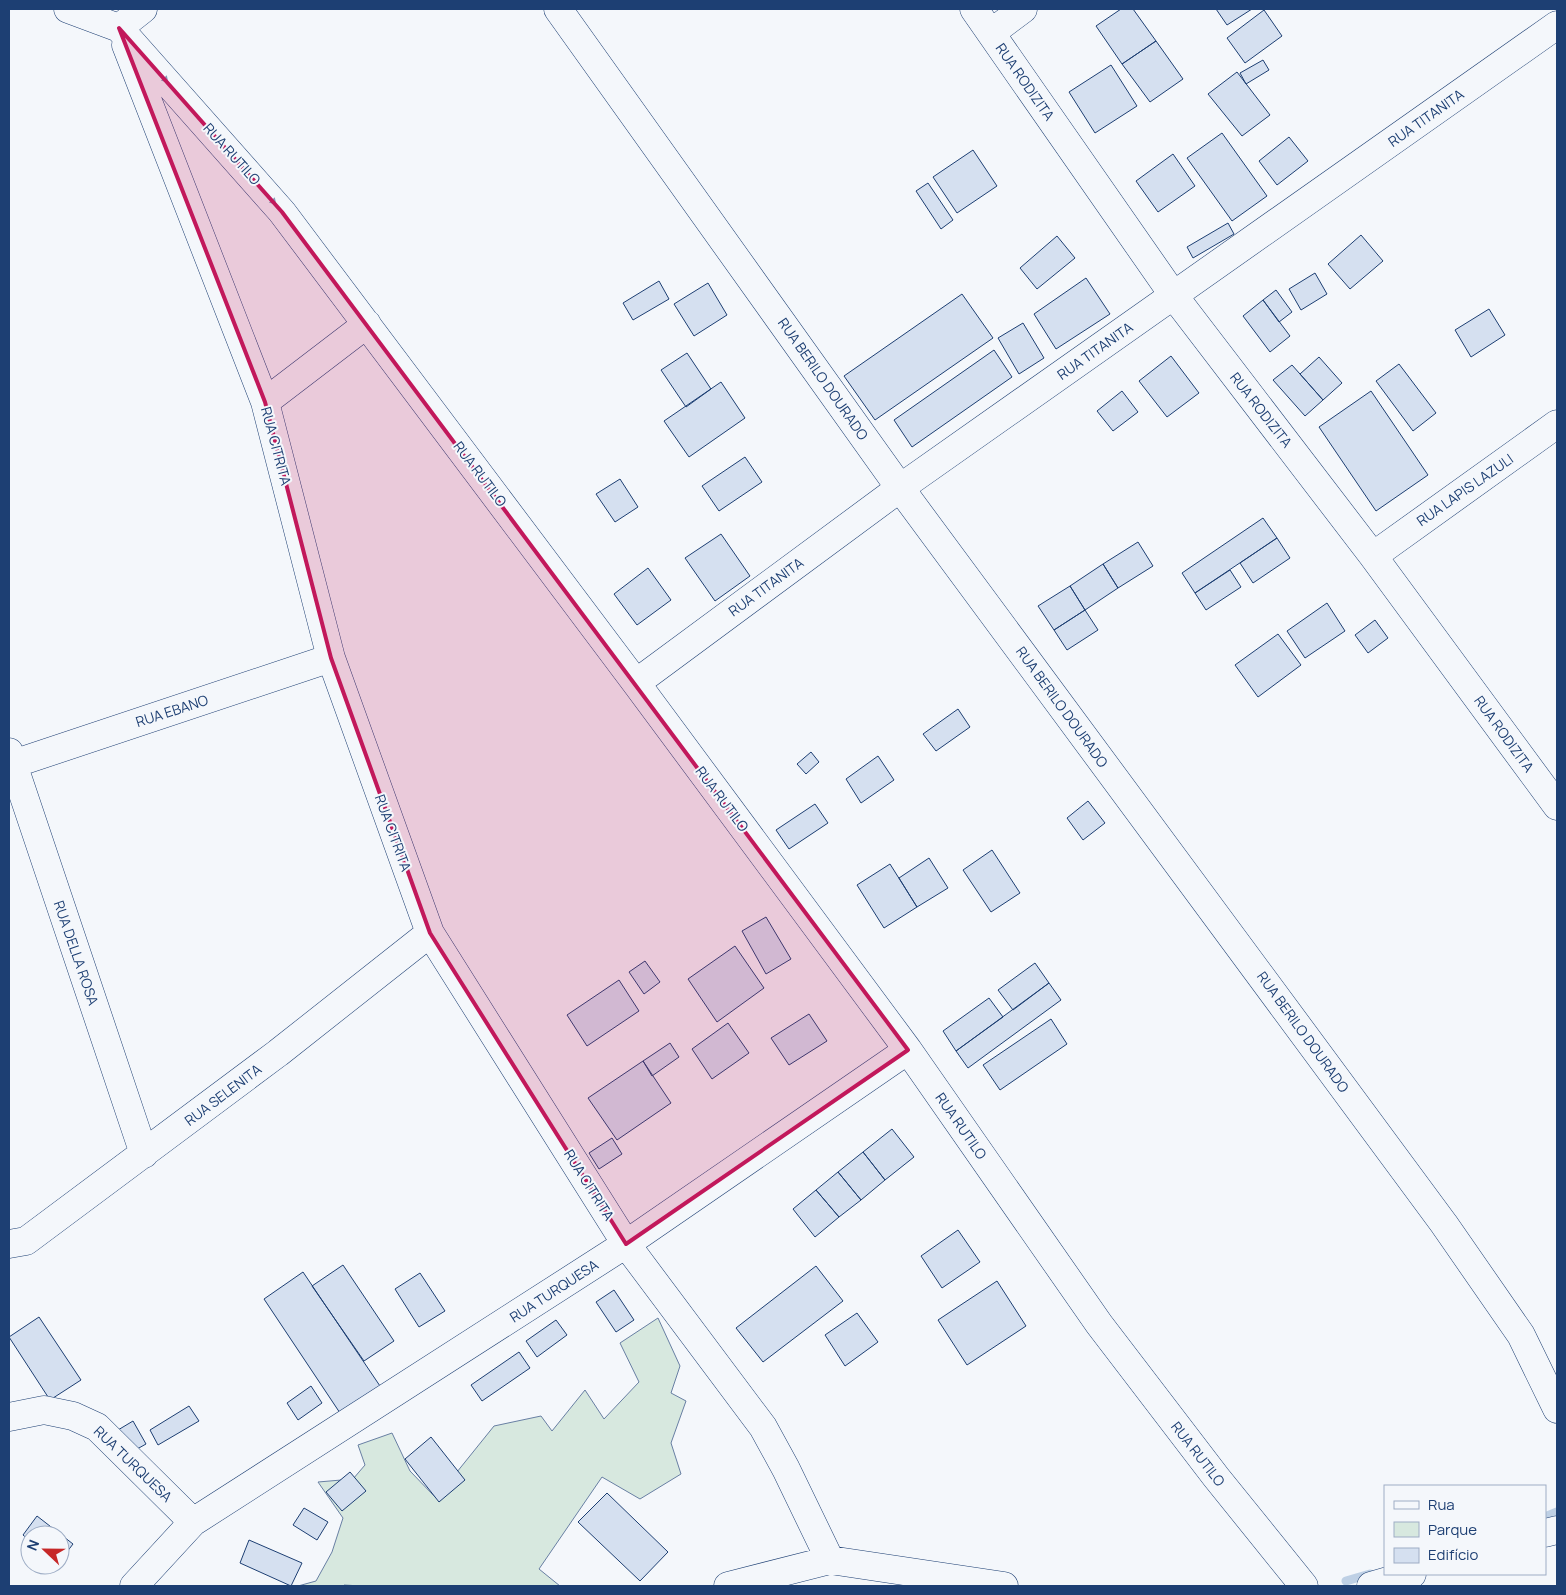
<svg xmlns="http://www.w3.org/2000/svg" width="1566" height="1595" font-family="Manrope,sans-serif">
	<rect width="100%" height="100%" fill="#f4f7fb"/>
	<path fill="#d7e8df" stroke="#687fa3" d="M658,1318L680,1366L671,1393L686,1401L671,1443L681,1474L640,1499L602,1477L539,1569L560,1586H361L344,1585L343,1586H298L316,1581L332,1552L343,1518L318,1482L353,1479L365,1465L358,1445L392,1433L410,1471L436,1498L494,1426L541,1416L552,1431L585,1390L604,1419L639,1382L620,1343Z"/>
	<g fill="none" stroke-linecap="round" stroke-linejoin="round">
		<path stroke="#bed0e5" stroke-width="9" d="M1545,1517L1557,1512
			M1346,1581L1370,1574"/>
	</g>
	<path fill="#d5e0f0" stroke="#1d3f73" d="M1121,9H1133L1156,41L1122,64L1096,26Z
		M1216,9H1252L1227,25Z
		M1264,10L1282,36L1245,63L1227,38Z
		M1156,41L1183,79L1150,102L1122,64Z
		M1263,60L1269,70L1246,84L1240,73Z
		M1111,65L1137,106L1095,133L1069,92Z
		M1237,72L1270,115L1242,136L1208,94Z
		M1222,133L1267,196L1232,221L1187,158Z
		M1289,137L1308,161L1277,185L1259,161Z
		M973,150L997,186L957,213L933,177Z
		M1173,154L1195,186L1158,212L1136,181Z
		M928,183L953,220L941,229L916,191Z
		M1228,223L1234,234L1193,258L1187,247Z
		M1361,235L1383,261L1350,289L1328,264Z
		M1057,236L1075,258L1037,289L1020,268Z
		M1315,273L1327,294L1301,310L1289,289Z
		M1086,278L1110,314L1056,349L1034,314Z
		M659,281L669,299L633,320L623,303Z
		M708,283L727,315L694,336L674,304Z
		M1276,290L1292,312L1279,322L1263,300Z
		M962,294L993,338L875,420L844,376Z
		M1263,300L1290,336L1270,352L1243,316Z
		M1489,309L1505,335L1471,357L1455,330Z
		M1023,323L1044,358L1019,374L998,338Z
		M994,350L1012,377L912,447L894,420Z
		M687,353L711,389L686,407L661,370Z
		M1171,356L1199,393L1167,417L1139,381Z
		M1319,357L1342,383L1323,400L1300,374Z
		M1399,364L1436,413L1413,431L1376,381Z
		M1292,365L1323,400L1305,416L1273,380Z
		M721,382L745,418L689,457L664,421Z
		M1122,391L1138,412L1113,431L1097,411Z
		M1371,391L1428,475L1376,511L1319,427Z
		M745,457L762,482L719,511L702,486Z
		M620,479L638,507L615,522L596,494Z
		M1263,518L1277,538L1195,593L1182,573Z
		M721,534L750,576L715,601L685,558Z
		M1277,538L1290,558L1253,583L1240,563Z
		M1138,542L1153,566L1118,588L1103,564Z
		M1103,564L1118,588L1085,610L1070,586Z
		M648,568L671,600L637,625L614,594Z
		M1230,570L1241,587L1206,610L1195,593Z
		M1070,586L1085,610L1054,630L1038,606Z
		M1327,603L1345,631L1305,658L1287,631Z
		M1085,610L1098,630L1067,650L1054,630Z
		M1375,620L1388,638L1368,653L1355,635Z
		M1278,634L1301,665L1258,697L1235,665Z
		M958,709L970,727L936,751L923,734Z
		M811,752L819,762L806,774L797,764Z
		M878,756L894,780L861,803L846,779Z
		M1088,801L1105,823L1083,840L1067,818Z
		M815,804L828,823L789,849L776,830Z
		M992,850L1020,893L991,912L963,870Z
		M929,858L948,888L917,907L899,878Z
		M890,864L917,907L884,928L857,885Z
		M766,917L791,959L766,974L742,931Z
		M735,946L764,988L717,1022L688,979Z
		M645,961L660,982L644,994L629,972Z
		M1035,963L1049,983L1013,1010L998,990Z
		M619,980L639,1011L587,1046L567,1015Z
		M1049,983L1061,1000L968,1068L956,1051Z
		M989,998L1003,1017L956,1051L943,1031Z
		M809,1014L827,1041L789,1065L771,1038Z
		M1051,1019L1067,1044L1000,1090L983,1065Z
		M728,1023L749,1053L712,1079L692,1049Z
		M670,1043L679,1057L652,1076L643,1061Z
		M643,1061L671,1103L617,1140L588,1098Z
		M892,1129L914,1157L885,1180L863,1152Z
		M612,1138L622,1154L599,1169L589,1153Z
		M863,1152L885,1180L861,1200L838,1172Z
		M838,1172L861,1200L839,1217L816,1190Z
		M816,1190L839,1217L815,1237L793,1209Z
		M958,1230L980,1262L942,1288L921,1256Z
		M343,1265L394,1341L364,1361L312,1286Z
		M816,1266L843,1301L763,1362L736,1328Z
		M303,1272L380,1386L340,1413L264,1299Z
		M420,1273L445,1311L419,1327L395,1289Z
		M997,1281L1026,1326L967,1365L938,1320Z
		M614,1290L634,1320L616,1332L596,1302Z
		M857,1313L878,1342L845,1366L825,1335Z
		M39,1317L81,1380L50,1400L9,1337Z
		M556,1320L567,1335L537,1357L526,1341Z
		M519,1352L530,1368L482,1401L471,1385Z
		M311,1386L322,1403L298,1420L287,1403Z
		M189,1406L199,1421L158,1445L150,1430Z
		M133,1421L146,1444L130,1453L118,1430Z
		M431,1437L465,1480L439,1502L405,1459Z
		M350,1472L366,1491L342,1511L326,1492Z
		M607,1493L668,1552L640,1581L578,1522Z
		M304,1508L328,1522L317,1540L293,1525Z
		M37,1516L73,1544L60,1561V1535H30V1541L23,1535Z
		M249,1540L302,1563L291,1586L240,1563Z"/>
	<g fill="none" stroke-linecap="round" stroke-linejoin="round">
		<g stroke="#1d3f73" stroke-width="29">
			<path id="minor" d="M68,9L119,28L282,212L636,683L908,1050L1099,1324L1216,1477L1304,1586
				M558,9L900,488L1444,1224L1521,1335L1557,1409
				M974,9L1174,296L1373,556L1557,806
				M119,28L143,9
				M991,33L1023,9
				M126,45L265,402L331,658L430,933L626,1244L763,1427L786,1469L830,1560
				M265,402L367,324
				M1373,556L1557,424
				M636,683L900,488L1557,25
				M9,752L144,1154
				M13,764L331,658
				M9,1244L26,1241L278,1053L430,933
				M9,1417L44,1410L73,1416L97,1427L193,1522
				M1545,1533L1557,1530
				M134,1586L193,1522L626,1244L908,1050
				M728,1586L830,1560L1004,1586
				M1371,1586L1412,1574"/>
		</g>
		<use href="#minor" stroke="#f4f7fb" stroke-width="28"/>
	</g>
	<defs><path id="oneway-solid" d="M-6-.8H1V-3.2L6.5 0L1 3.2V.8H-6Z" transform="scale(1.25)"/></defs>
	<g fill="#889bb7">
		<use href="#oneway-solid" transform="translate(163 77) rotate(48)"/>
		<use href="#oneway-solid" transform="translate(271 199) rotate(48)"/>
	</g>
	<path fill="#c2185b" fill-opacity="0.2" stroke="#c2185b" stroke-width="4" stroke-linejoin="round" d="M119,28L282,212L908,1050L626,1244L430,933L331,658L265,402Z"/>
	<g text-anchor="middle" stroke-width="4" stroke-linejoin="round" paint-order="stroke">
		<g font-size="14" fill="#1d3f73" stroke="#f4f7fb">
			<text transform="translate(1025 82) rotate(55)" y="5">RUA RODIZITA</text>
			<text transform="translate(1426 118) rotate(-35)" y="5">RUA TITANITA</text>
			<text transform="translate(232 154) rotate(48)" y="5">RUA RUTILO</text>
			<text transform="translate(1095 351) rotate(-35)" y="5">RUA TITANITA</text>
			<text transform="translate(823 379) rotate(55)" y="5">RUA BERILO DOURADO</text>
			<text transform="translate(1261 410) rotate(52)" y="5">RUA RODIZITA</text>
			<text transform="translate(276 446) rotate(75)" y="5">RUA CITRITA</text>
			<text transform="translate(480 474) rotate(53)" y="5">RUA RUTILO</text>
			<text transform="translate(1465 490) rotate(-35)" y="5">RUA LAPIS LAZULI</text>
			<text transform="translate(766 587) rotate(-36)" y="5">RUA TITANITA</text>
			<text transform="translate(1062 707) rotate(54)" y="5">RUA BERILO DOURADO</text>
			<text transform="translate(172 711) rotate(-18)" y="5">RUA EBANO</text>
			<text transform="translate(1504 734) rotate(54)" y="5">RUA RODIZITA</text>
			<text transform="translate(722 799) rotate(53)" y="5">RUA RUTILO</text>
			<text transform="translate(393 833) rotate(70)" y="5">RUA CITRITA</text>
			<text transform="translate(76 953) rotate(71)" y="5">RUA DELLA ROSA</text>
			<text transform="translate(1303 1032) rotate(54)" y="5">RUA BERILO DOURADO</text>
			<text transform="translate(223 1095) rotate(-37)" y="5">RUA SELENITA</text>
			<text transform="translate(961 1126) rotate(55)" y="5">RUA RUTILO</text>
			<text transform="translate(589 1185) rotate(58)" y="5">RUA CITRITA</text>
			<text transform="translate(554 1291) rotate(-33)" y="5">RUA TURQUESA</text>
			<text transform="translate(1198 1454) rotate(52)" y="5">RUA RUTILO</text>
			<text transform="translate(133 1464) rotate(44)" y="5">RUA TURQUESA</text>
		</g>
	</g>
	<rect width="1566" height="1595" fill="none" stroke="#1d3f73" stroke-width="20"/>
	<rect x="1384" y="1485" width="162" height="90" fill="#f4f7fb" stroke="#9eadc5"/>
	<rect x="1394" y="1501" width="25" height="8" fill="#f4f7fb" stroke="#9eadc5"/>
	<text x="1428" y="1510" font-size="15" fill="#1d3f73">Rua</text>
	<rect x="1394" y="1522" width="25" height="15" fill="#d7e8df" stroke="#9eadc5"/>
	<text x="1428" y="1535" font-size="15" fill="#1d3f73">Parque</text>
	<rect x="1394" y="1548" width="25" height="15" fill="#d5e0f0" stroke="#9eadc5"/>
	<text x="1428" y="1560" font-size="15" fill="#1d3f73">Edifício</text>
	<g transform="translate(45 1550) rotate(292)"><circle r="24" fill="#f4f7fb" stroke="#9eadc5"/>
	<path d="M0-4L9 19L0 12L-9 19Z" fill="#c62828"/>
	<text y="-8" font-size="14" font-weight="bold" text-anchor="middle" fill="#1d3f73">N</text>
	</g>
</svg>
